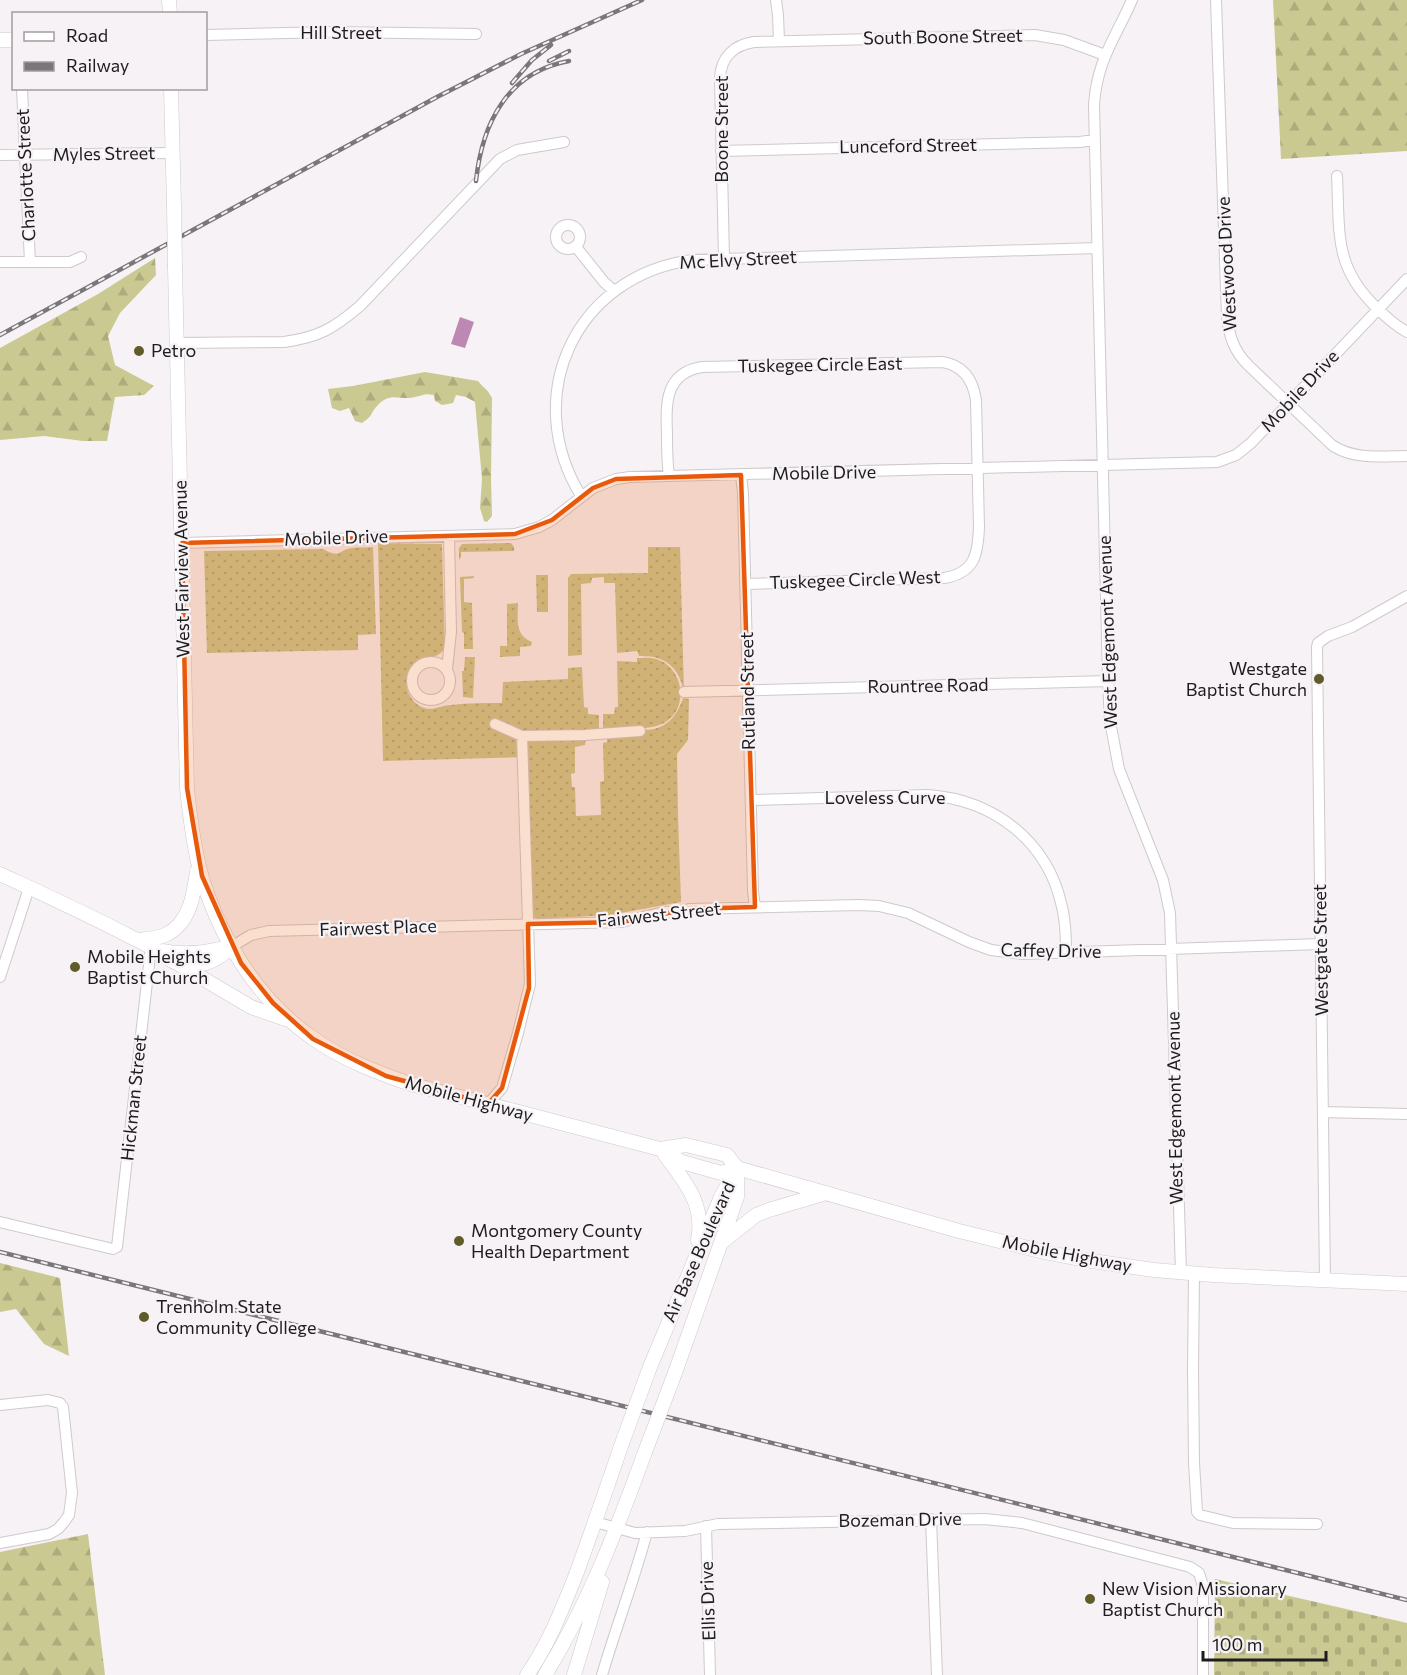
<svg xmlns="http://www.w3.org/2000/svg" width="1407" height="1675" font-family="Commissioner,sans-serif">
	<defs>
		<pattern id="grass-dots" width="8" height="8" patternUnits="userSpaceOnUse" patternTransform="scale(1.5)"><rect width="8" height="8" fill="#cbc992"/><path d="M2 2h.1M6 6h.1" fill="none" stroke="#aeac7d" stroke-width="1.8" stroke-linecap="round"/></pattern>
		<pattern id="forest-firs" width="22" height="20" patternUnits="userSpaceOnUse" patternTransform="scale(1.5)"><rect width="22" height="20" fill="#cbc992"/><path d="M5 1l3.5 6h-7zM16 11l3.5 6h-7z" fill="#aeac7d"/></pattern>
		<pattern id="cemetery-stones" width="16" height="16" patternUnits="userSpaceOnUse" patternTransform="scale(1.5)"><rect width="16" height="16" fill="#cbc992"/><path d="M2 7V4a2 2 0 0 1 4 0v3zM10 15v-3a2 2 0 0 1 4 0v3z" fill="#aeac7d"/></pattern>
	</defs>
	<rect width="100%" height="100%" fill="#f6f2f5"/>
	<path fill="url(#grass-dots)" d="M378,543L442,544L445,648C437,661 419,657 410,669C407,675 406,685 408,692C411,699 416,705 424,708C435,711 441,705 451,705C468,703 485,703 502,703L503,682L568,679V668L582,667L584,707L588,708V714L599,715V736H586L585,745L575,747V773L571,774L572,787H575L576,816L601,815L600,782L604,781L603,743L607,742V736L644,735V730C665,730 677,717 683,698L689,699L688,740L677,754L678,815L681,902L610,915L537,919L533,917L528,757L383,761Z
		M511,543L514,547V551L461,552V557L459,560V548L462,544Z
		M373,547L376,634L358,635V650L207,653L204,551L323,549C341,559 338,550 352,548C359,547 366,548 373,547Z
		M648,547H680L684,692C679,667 665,655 639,656L637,651L617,653L615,583H604V577L592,578L591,583L581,584L582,655L568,656V578L571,574L648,573Z
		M536,575H548V612H537Z
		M474,576V578L464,579V602L472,603L473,649H464V633L462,632L460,577Z
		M518,603C518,619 514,635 532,642L531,646L520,647V656L500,657V646H507V604Z
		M465,657H475L473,698L463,697L462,671H464Z
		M637,658C644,658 650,657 656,659C684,667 690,709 664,723C649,731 621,729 603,729V714H614L615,707H618L617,661L637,662Z"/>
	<path fill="url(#forest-firs)" d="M1273,0H1407V151L1281,159Z
		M155,258L156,275L120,313L108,336L115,365L154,386L144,395L115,397L107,441H83L44,436L0,440V348L98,294Z
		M425,372L478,381C484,389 487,388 492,398L491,479L492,516L487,522L484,521L480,508L482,479L475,402L466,397L456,395L453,403L442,405L435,401L434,395C423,393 425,395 415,397C401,401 391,391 378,405C370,413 374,415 362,423L355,421L349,408L340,411L332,408L328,389L353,386Z
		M0,1263L60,1278L69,1356L44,1344L16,1309L0,1312Z
		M88,1534L105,1675H0V1552Z"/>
	<path fill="url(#cemetery-stones)" d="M1215,1579L1407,1623V1675H1214Z"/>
	<path fill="#bd89b4" d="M460,317L474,322L465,348L451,344Z"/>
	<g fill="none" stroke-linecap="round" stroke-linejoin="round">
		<g stroke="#cec9cd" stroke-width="12">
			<path id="street" d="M776,0L778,15L779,41
				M1132,0C1115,39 1097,60 1094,105L1108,681L1110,721L1119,769L1163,880L1170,913L1181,1273
				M1216,0L1227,317C1229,336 1234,351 1248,365L1333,446C1356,460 1381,456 1407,456
				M206,35L332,32L476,34
				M22,88L30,262
				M721,151L1080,142L1094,140
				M0,155L173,153
				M1337,176C1340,233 1333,267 1378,309C1387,318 1396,326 1407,332
				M556 237a12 12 0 1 1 24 0a12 12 0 1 1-24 0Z
				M576,247L604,282L614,291
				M724,259L720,78C721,57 734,45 754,42L1035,35L1064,40L1105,55
				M0,262H70L81,257
				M177,343L284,342C319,337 333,329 360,306L500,159L517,150L564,142
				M741,475L743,493L753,891L755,907
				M669,476C667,462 667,448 667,434C666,405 664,373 702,367L942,362C963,365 973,380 976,400L979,527C978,554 975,573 944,578L745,584
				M581,496C520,396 575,276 692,260L1097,248
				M182,543L515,534L539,527L552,520L593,488L616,479L630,477L1217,462L1236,455L1251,443L1407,279
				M412 681a19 19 0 1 1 38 0a19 19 0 1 1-38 0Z
				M447,669L451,632L449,536
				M684,692L1108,681
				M495,724L522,736L585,735L640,731
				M751,800L928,795C994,800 1048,841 1062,907C1066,923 1066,938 1066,953
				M231,947L251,935L269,931L622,922L664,912L681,911L689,909L859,905L879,906L908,913L969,942L991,950L1023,954L1320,944
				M0,977L29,888
				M488,1104L502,1088L518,1033L530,984L522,736
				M1323,1112L1407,1114
				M0,1222L113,1249L117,1247L151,947
				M1194,1274L1193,1370L1194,1463L1197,1512L1200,1515L1233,1523L1317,1524
				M1325,1280L1317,647L1318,643L1328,636L1352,627L1407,596
				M0,1405L48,1400L60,1403L63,1407L72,1493L69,1515L64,1522L58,1529L49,1534L0,1543
				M931,1519L937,1675
				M595,1522L635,1533L685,1531L718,1524L985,1519L1022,1523L1190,1567L1199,1573L1203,1586V1675
				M706,1526L710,1675
				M602,1675C616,1627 634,1581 647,1532"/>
		</g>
		<g stroke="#cec9cd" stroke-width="15">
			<path id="secondary" d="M169,0L170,14
				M0,40H14
				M171,88L174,206
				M175,267L187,788C190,818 194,849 202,878C222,943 262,1006 320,1043C347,1061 377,1072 407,1083L660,1149L682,1162L721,1173L737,1168L959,1231L1044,1252L1085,1260L1154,1270L1213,1275L1407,1284
				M0,874C43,894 87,914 129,936C137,940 146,944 154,949C162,953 168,960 177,963C199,969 216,962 231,947
				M137,940C147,939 156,939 165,935C190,924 194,894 197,871
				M163,951C186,956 206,952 229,947
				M180,965L251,1007L285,1019
				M660,1149L686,1145L727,1155L737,1168
				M665,1155C685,1182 705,1204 698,1240
				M721,1243L756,1215L769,1210L826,1193
				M650,1367L721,1197L737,1168
				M675,1373L737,1197V1170
				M527,1675C549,1644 563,1607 577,1572C592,1530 607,1488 621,1446
				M545,1675C588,1605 617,1529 645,1452
				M574,1675L602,1582"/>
		</g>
		<use href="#street" stroke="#fff" stroke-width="10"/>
		<use href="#secondary" stroke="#fff" stroke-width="14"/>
		<g stroke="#7a777a" stroke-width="4.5">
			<path id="rail" d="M549,61L569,51
				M512,83L532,60L551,45
				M476,181C482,124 507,72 569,61
				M0,335L437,97L521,54L642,0
				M0,1252L1407,1600"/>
		</g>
		<use href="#rail" stroke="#f6f2f5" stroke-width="2" stroke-dasharray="7" stroke-linecap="butt"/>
		<g stroke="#cec9cd" stroke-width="15" stroke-linecap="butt">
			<path id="secondary-bridge" d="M174,206L175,267
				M621,1446L650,1367
				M645,1452L675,1373"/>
		</g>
		<use href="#secondary-bridge" stroke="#fff" stroke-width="14"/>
	</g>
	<path fill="#e8590c" fill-opacity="0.2" stroke="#e8590c" stroke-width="4.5" stroke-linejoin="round" d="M741,475L755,907L689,909L622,922L528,924L529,988L502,1088L488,1104L386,1076L313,1039L273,1003L241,963L202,876L187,788L182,543L515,534L552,520L593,488L616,479Z"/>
	<g fill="#5f5c29" stroke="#f6f2f5" stroke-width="2">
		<circle cx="139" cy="351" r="6"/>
		<circle cx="1319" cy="679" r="6"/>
		<circle cx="75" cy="967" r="6"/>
		<circle cx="459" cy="1241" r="6"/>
		<circle cx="144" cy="1317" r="6"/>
		<circle cx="1090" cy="1599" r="6"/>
	</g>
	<g text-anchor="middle" stroke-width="4.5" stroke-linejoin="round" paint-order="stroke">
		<g font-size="18" fill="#1e1c1e" stroke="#f6f2f5">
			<text x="341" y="39">Hill Street</text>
			<text transform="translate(943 37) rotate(-1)" y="6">South Boone Street</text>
			<text transform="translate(722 129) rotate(-90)" y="6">Boone Street</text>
			<text transform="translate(908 146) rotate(-1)" y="6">Lunceford Street</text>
			<text transform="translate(104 154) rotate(-1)" y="6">Myles Street</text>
			<text transform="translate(26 175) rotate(-93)" y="6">Charlotte Street</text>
			<text transform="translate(738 260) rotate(-3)" y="6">Mc Elvy Street</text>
			<text transform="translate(1227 264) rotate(-93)" y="6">Westwood Drive</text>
			<text transform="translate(820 365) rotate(-1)" y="6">Tuskegee Circle East</text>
			<text transform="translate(1300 391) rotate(-47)" y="6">Mobile Drive</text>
			<text transform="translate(824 473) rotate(-1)" y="6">Mobile Drive</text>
			<text transform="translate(336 538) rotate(-2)" y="6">Mobile Drive</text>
			<text transform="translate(182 569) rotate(-91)" y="6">West Fairview Avenue</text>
			<text transform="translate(855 580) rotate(-2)" y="6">Tuskegee Circle West</text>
			<text transform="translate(1108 632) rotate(-92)" y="6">West Edgemont Avenue</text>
			<text transform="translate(928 686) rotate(-1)" y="6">Rountree Road</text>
			<text transform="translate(748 691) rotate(-91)" y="6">Rutland Street</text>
			<text x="885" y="804">Loveless Curve</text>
			<text transform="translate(659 915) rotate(-6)" y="6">Fairwest Street</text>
			<text transform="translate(378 928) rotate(-2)" y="6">Fairwest Place</text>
			<text transform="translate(1321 950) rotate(-91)" y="6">Westgate Street</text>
			<text transform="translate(1051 951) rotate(1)" y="6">Caffey Drive</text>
			<text transform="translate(134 1098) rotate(-84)" y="6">Hickman Street</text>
			<text transform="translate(469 1099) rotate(15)" y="6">Mobile Highway</text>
			<text transform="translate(1175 1108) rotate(-91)" y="6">West Edgemont Avenue</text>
			<text transform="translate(699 1252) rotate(-66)" y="6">Air Base Boulevard</text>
			<text transform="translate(1067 1254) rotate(11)" y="6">Mobile Highway</text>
			<text transform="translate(900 1520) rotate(-1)" y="6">Bozeman Drive</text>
			<text transform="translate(708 1601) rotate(-92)" y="6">Ellis Drive</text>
		</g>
		<g font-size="18" fill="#1e1c1e" stroke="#f6f2f5" text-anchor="start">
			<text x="151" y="357">Petro</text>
			<text x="1307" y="675" text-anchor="end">Westgate<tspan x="1307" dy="21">Baptist Church</tspan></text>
			<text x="87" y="963">Mobile Heights<tspan x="87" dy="21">Baptist Church</tspan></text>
			<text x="471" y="1237">Montgomery County<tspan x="471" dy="21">Health Department</tspan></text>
			<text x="156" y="1313">Trenholm State<tspan x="156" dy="21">Community College</tspan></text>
			<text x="1102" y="1595">New Vision Missionary<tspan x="1102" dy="21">Baptist Church</tspan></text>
		</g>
	</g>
	<rect x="12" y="12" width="195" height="78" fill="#f6f2f5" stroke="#a09c9f" stroke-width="1.5"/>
	<rect x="24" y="32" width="30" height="9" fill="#ffffff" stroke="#a09c9f" stroke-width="1.5"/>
	<text x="66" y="42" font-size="18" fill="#1e1c1e">Road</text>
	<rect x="24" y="62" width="30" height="9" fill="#7a777a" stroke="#a09c9f" stroke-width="1.5"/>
	<text x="66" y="72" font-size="18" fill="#1e1c1e">Railway</text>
	<path d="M1203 1651v9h123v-9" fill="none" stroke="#1e1c1e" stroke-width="3"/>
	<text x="1212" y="1651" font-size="18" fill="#1e1c1e" stroke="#f6f2f5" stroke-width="4.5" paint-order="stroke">100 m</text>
</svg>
